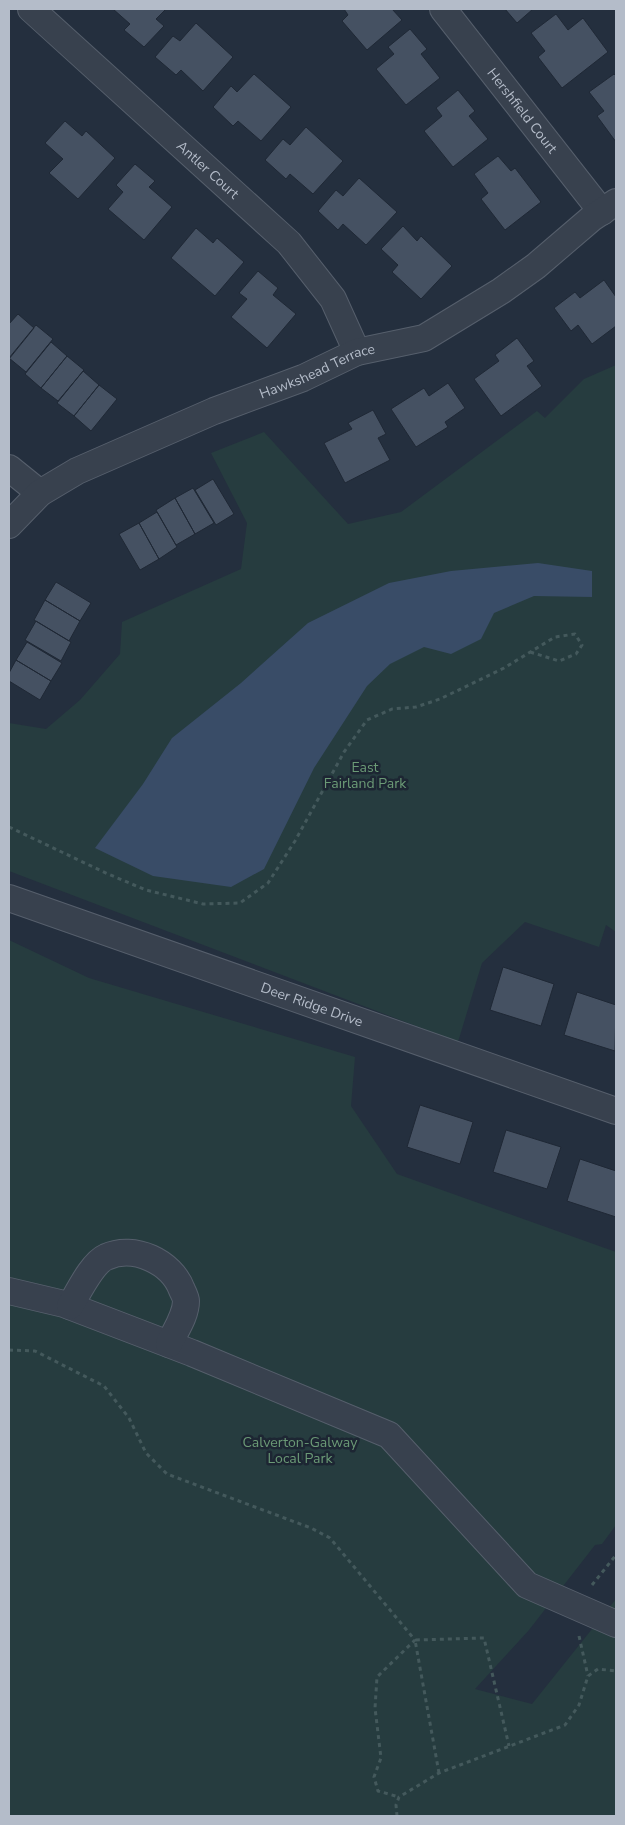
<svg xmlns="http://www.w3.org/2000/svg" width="625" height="1825" font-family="'Nunito Sans',sans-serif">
	<rect width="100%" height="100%" fill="#242f3e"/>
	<path fill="#263c3f" d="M616,365V932L606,925L599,947L525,922L482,963L458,1042L9,871V723L46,729L80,700L120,654L122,622L241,569L247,523L211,453L264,432L348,524L401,512L537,411L545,418L584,379Z
		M9,940L89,978L355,1057L351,1106L397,1174L616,1252V1525L602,1544L595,1545L529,1630L475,1689L532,1704L616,1599V1816H9Z"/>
	<path fill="#394c67" d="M538,563L592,571V597L534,596L494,613L481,639L451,654L424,647L390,664L367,686L314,768L264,869L231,887L153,876L95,848L143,784L172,738L241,683L308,623L389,583L451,571Z"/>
	<path fill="#455162" stroke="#1f2835" d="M113,9H166L156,19L164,26L144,47L124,30L130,24Z
		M344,9H392L402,20L367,50L342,21L348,15Z
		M505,9H533L517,23Z
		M556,14L568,30L583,18L608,52L562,88L538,57L545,51L531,33Z
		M196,23L233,57L203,91L181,70L176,75L155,57L173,36L180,41Z
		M410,29L427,49L421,54L440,78L406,105L376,69L394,54L388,47Z
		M254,74L291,107L261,141L238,121L233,126L213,107L231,86L237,92Z
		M614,74L616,76V142L597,116L604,111L589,92Z
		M458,90L475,111L469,116L488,139L453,167L424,131L442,116L436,108Z
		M65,121L82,136L86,131L115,158L78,199L49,173L63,159L45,143Z
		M306,127L343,161L313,194L290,174L286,179L265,160L283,139L290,145Z
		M498,156L511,171L515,168L541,202L505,230L481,199L488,193L474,174Z
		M135,164L155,181L149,187L172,207L144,240L108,209L123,192L116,185Z
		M359,178L397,212L366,245L343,224L338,230L318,211L336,190L343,196Z
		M403,226L417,241L421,236L452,266L421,299L392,272L398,265L381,249Z
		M196,228L213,243L217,238L244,262L215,296L171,258Z
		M258,271L278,288L273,295L296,314L267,348L231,317L247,299L239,293Z
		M604,280L616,297V326L592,344L578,325L571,331L554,308L575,292L580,298Z
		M18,314L34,328L9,359V324Z
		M36,325L53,339L26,372L9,358Z
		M517,338L534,361L527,366L542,386L501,416L474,379L499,361L495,355Z
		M51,342L67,356L41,388L25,374Z
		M67,356L84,370L58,401L41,388Z
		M83,371L99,385L74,416L57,403Z
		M448,383L465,408L445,422L448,427L416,447L391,409L424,388L429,396Z
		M99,385L117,399L91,431L74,416Z
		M373,410L386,434L378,438L390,460L345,483L324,443L352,429L348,423Z
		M213,479L234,514L216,525L195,490Z
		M193,488L214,523L195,534L175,498Z
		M175,498L195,534L176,545L156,510Z
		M157,512L177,547L159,559L139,523Z
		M139,523L159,559L140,570L119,534Z
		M56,582L91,603L80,621L45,600Z
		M45,600L80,621L69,641L34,620Z
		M36,621L71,642L61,661L25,640Z
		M27,642L62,663L51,681L16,660Z
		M16,660L51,681L40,700L9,681V673Z
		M503,967L554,984L541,1026L490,1010Z
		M577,992L616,1005L615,1051L564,1035Z
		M420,1105L473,1122L460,1164L407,1147Z
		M506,1130L561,1147L547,1189L493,1172Z
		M580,1159L616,1171V1217L567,1201Z"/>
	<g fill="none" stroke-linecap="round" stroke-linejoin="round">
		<g stroke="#565f6c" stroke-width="28">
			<g id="minor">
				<path id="s1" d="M31,9L289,243L333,299L357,352"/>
				<path id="s2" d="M443,9L602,212"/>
				<path d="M9,468L40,493"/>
				<path id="s3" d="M9,525L40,493L77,471L214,411L303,378L357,352L424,338L501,291L536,266L592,218L616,202"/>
				<path id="s4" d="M9,898L616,1111"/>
				<path d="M9,1291L64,1304L192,1353L389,1435L527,1585L616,1624"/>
				<path d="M70,1306C78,1293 92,1263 106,1257C134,1244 172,1262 182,1290C184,1294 186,1298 186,1301C186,1316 175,1331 169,1344"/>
			</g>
		</g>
		<path stroke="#44595c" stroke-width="3" stroke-dasharray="4 4" stroke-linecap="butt" d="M9,827L108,874L146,890L203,904L240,903L268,883L295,841L344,752L367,720L392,709L416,707L440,699L504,668L555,637L575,634L582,645L576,654L559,661L530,652
			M9,1350L35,1351L104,1386L129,1418L146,1453L167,1474L311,1528L330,1538L415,1640L377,1677L375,1708L381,1758L374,1777L378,1791L399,1797
			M592,1585L616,1555
			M579,1636L588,1676
			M439,1773L415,1640L484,1638L509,1746
			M397,1816L396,1805L399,1797L439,1773L565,1725L579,1705L588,1676L598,1669L616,1671"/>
		<use href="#minor" stroke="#38414e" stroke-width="26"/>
	</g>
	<g text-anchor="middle" stroke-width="5" stroke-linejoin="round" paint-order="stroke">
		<g font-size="14" fill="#b4bcc9" stroke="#1d2633">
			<text dy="5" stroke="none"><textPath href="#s2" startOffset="129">Hershfield Court</textPath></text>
			<text dy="5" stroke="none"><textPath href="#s1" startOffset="239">Antler Court</textPath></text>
			<text dy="5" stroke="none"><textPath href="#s3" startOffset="348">Hawkshead Terrace</textPath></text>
			<text dy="5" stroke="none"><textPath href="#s4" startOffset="321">Deer Ridge Drive</textPath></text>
		</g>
		<g font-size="14" fill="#6b9a76" stroke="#1d2633">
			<text x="365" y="772">East<tspan x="365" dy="16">Fairland Park</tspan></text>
			<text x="300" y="1447">Calverton-Galway<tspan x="300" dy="16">Local Park</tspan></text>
		</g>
	</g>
	<rect width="625" height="1825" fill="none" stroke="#b4bcc9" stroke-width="20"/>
</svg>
